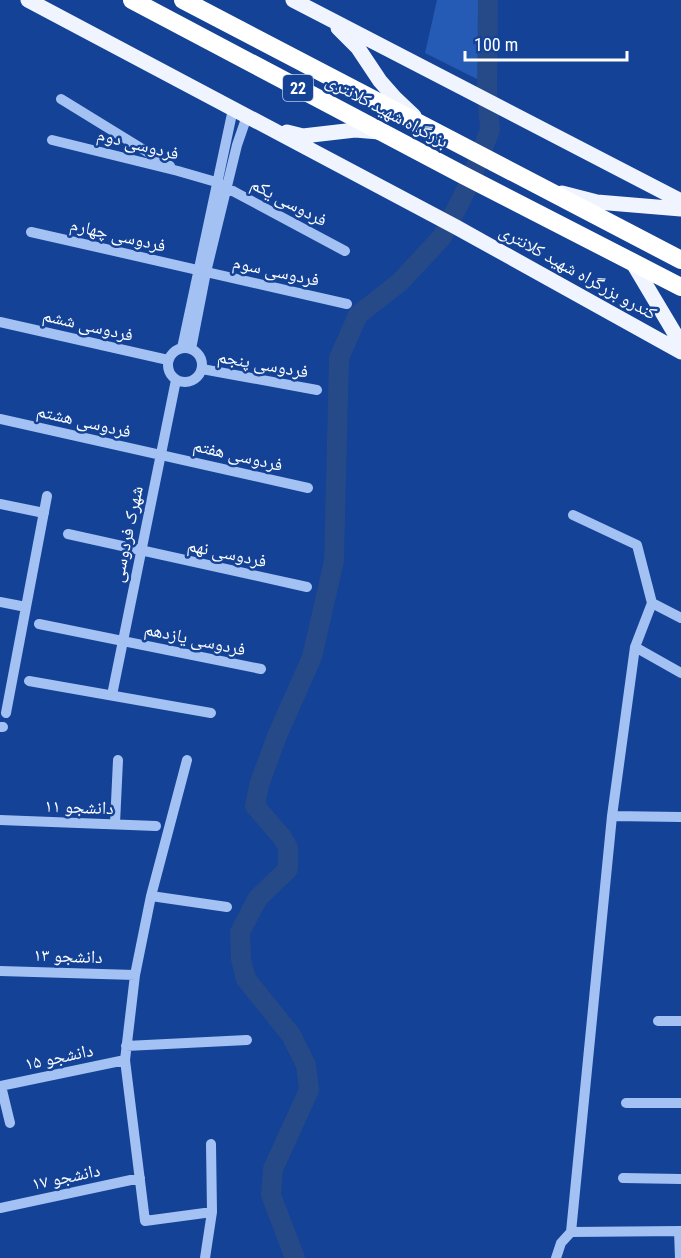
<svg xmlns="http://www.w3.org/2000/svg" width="681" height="1258" font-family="'Roboto Condensed','Noto Naskh Arabic',sans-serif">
	<rect width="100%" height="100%" fill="#134296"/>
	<path fill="#265bb5" d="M437,0H481V81L425,53Z"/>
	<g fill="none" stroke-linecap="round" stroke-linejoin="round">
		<path stroke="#264988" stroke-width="20" d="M295,1258L271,1195L273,1169L309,1090L306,1065L291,1035L246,979L241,959L240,932L258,898L288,869V848L282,837L255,806L259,785L277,736L312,657L334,561L339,358L358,315L400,282L442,237L468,186L490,130L487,92L488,0"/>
		<path stroke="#a3c1f3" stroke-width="10" d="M61,99L170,166
			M52,140L178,171L216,182L345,251
			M31,232L347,304
			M0,322L168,360
			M168 365a17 17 0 1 1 34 0a17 17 0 1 1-34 0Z
			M182,348L233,109
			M191,349L206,272L237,145L247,116
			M202,369L317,390
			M0,419L308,488
			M0,504L44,513
			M68,534L307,587
			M0,602L26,607
			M652,603L681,618
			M39,624L261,669
			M635,647L681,673
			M29,681L211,713
			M112,695L176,380
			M6,713L47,496
			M0,727H3
			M187,760L151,896L135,975L125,1060L145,1221L212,1212
			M612,816L681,817
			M0,820L156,826
			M115,824L118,760
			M151,896L227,907
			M0,971L135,975
			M658,1021H681
			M126,1046L247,1040
			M0,1086L125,1060
			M1,1086L10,1123
			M626,1103H681
			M623,1178L681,1179
			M0,1208L140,1178
			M679,1231L680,1258
			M571,1232L681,1231
			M205,1258L212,1212L211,1144
			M556,1258L561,1243L571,1232L612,816L635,647L652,603L637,545L573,515"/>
		<path stroke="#eff4ff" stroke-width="15" d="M28,0L456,227L681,352
			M293,0L681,201
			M338,28L358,48L380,81L395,98L414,116
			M287,132L303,136L355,130L379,132
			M562,193L597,202L681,209
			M631,260L681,344"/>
		<path stroke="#fff" stroke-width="18" d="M132,0L463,175L681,287
			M183,0L681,260"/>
	</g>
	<g text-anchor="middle" stroke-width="5" stroke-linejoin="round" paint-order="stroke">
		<rect fill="#134296" stroke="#b8c6e0" stroke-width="1.5" x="283" y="75" width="30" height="26" rx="4.5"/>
		<g font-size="16" font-weight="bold" fill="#fff">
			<text x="298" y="94">22</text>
		</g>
		<g font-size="18" fill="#fff" stroke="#134296">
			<text transform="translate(387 111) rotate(28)" y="6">بزرگراه شهید کلانتری</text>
			<text transform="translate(138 144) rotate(14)" y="6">فردوسی دوم</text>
			<text transform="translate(289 202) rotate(28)" y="6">فردوسی یکم</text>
			<text transform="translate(118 235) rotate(13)" y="6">فردوسی چهارم</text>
			<text transform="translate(276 271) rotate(12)" y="6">فردوسی سوم</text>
			<text transform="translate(578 272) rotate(29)" y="6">کندرو بزرگراه شهید کلانتری</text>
			<text transform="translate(88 325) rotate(13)" y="6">فردوسی ششم</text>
			<text transform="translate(263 364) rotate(10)" y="6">فردوسی پنجم</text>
			<text transform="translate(84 421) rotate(13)" y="6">فردوسی هشتم</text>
			<text transform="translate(238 455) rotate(13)" y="6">فردوسی هفتم</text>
			<text transform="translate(127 534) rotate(-78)" y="6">شهرک فردوسی</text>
			<text transform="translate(227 553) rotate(12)" y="6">فردوسی نهم</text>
			<text transform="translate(195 639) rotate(12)" y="6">فردوسی یازدهم</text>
			<text transform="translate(79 807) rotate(2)" y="6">دانشجو ۱۱</text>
			<text transform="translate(68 956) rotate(2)" y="6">دانشجو ۱۳</text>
			<text transform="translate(59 1057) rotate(-12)" y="6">دانشجو ۱۵</text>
			<text transform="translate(66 1177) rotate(-12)" y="6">دانشجو ۱۷</text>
		</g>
	</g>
	<path d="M465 51v9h162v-9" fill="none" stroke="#ffffff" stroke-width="3"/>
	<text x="474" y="51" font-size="18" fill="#ffffff" stroke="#134296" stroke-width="4.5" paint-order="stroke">100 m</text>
</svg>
